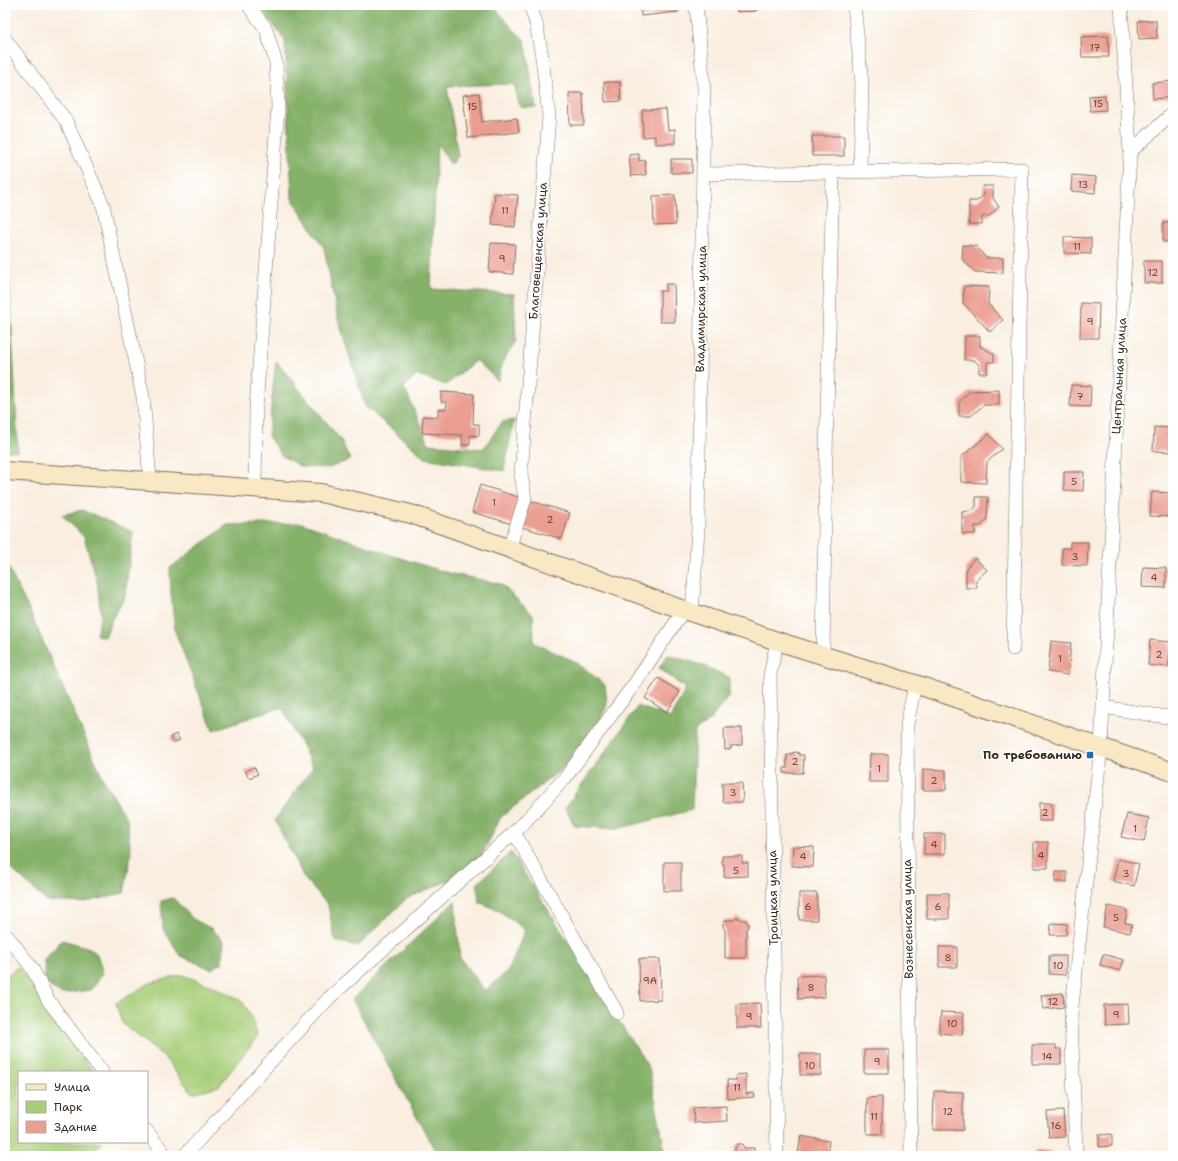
<svg xmlns="http://www.w3.org/2000/svg" width="1178" height="1161" font-family="'Shantell Sans',sans-serif">
	<rect width="100%" height="100%" fill="#fff"/>
	<filter id="ink" filterUnits="userSpaceOnUse"><feTurbulence type="fractalNoise" baseFrequency=".025" numOctaves="2"/><feDisplacementMap in="SourceGraphic" scale="8" xChannelSelector="R" yChannelSelector="G"/><feConvolveMatrix kernelMatrix="1 2 1 2 8 2 1 2 1" color-interpolation-filters="sRGB"/></filter>
	<filter id="wash" filterUnits="userSpaceOnUse"><feTurbulence type="fractalNoise" baseFrequency=".012" numOctaves="4" result="noise"/><feDisplacementMap in="SourceGraphic" scale="16" xChannelSelector="R" yChannelSelector="G"/><feGaussianBlur stdDeviation="0.9" result="paint"/><feColorMatrix in="noise" values="0 0 0 0 0 0 0 0 0 0 0 0 0 0 0 0 0 1.4 0 .05"/><feComposite in="paint" operator="in"/></filter>
	<g filter="url(#wash)">
		<rect width="100%" height="100%" fill="#f9eedf"/>
		<path fill="#a7ce79" stroke="#717c4c" d="M18,967L93,1072H19V1142H103L87,1156H5V977Z
			M182,975L212,986L241,1000L250,1014L258,1036L219,1086L192,1093L164,1057L122,1023L116,1003L150,983Z"/>
		<path fill="#85b169" stroke="#606e44" d="M259,5H493L513,29L525,40L536,108L520,107L514,84L447,86L458,156L451,165L437,143L431,289L514,294L516,341L503,361L498,381L476,360L446,385L417,375L404,387L429,444L483,449L502,422L514,420L504,471L425,458L365,406L338,319L324,248L292,198L285,41Z
			M5,187L18,451H5Z
			M276,361L341,440L350,460L328,468L301,467L281,455L268,436Z
			M82,510L133,532L125,596L112,619L105,637L96,635L101,615L97,581L84,537L62,515Z
			M301,523L397,557L448,573L501,584L533,615L534,643L576,662L605,685L607,705L596,728L592,745L501,817L475,869L406,899L358,946L335,941L328,905L304,878L275,820L313,767L282,707L213,730L175,631L171,594L170,568L227,525Z
			M5,561L29,610L104,781L127,819L131,854L124,893L82,903L46,901L5,863Z
			M668,655L702,665L729,677V696L710,720L695,731L692,810L617,829L575,826L565,808L638,706L670,718L686,689L659,668Z
			M511,852L649,1068L666,1156H438L352,999L455,901L460,958L485,991L508,971L525,930L501,912L479,902L477,884Z
			M173,898L193,919L212,929L224,941L222,963L211,969L181,956L163,929L161,901Z
			M62,940L90,948L97,954L103,973L91,990L61,994L45,983L44,960Z"/>
		<g id="blocks">
			<path fill="#eb9d91" d="M640,5H677L678,12L641,16Z
				M737,5H755L756,11L737,12Z
				M1156,20L1157,38L1139,39L1138,21Z
				M1108,36L1109,57H1082L1081,37Z
				M1173,81V97L1153,99L1152,83Z
				M604,82H620L621,101L605,102Z
				M479,93L482,122L517,118L519,132L468,138L463,95Z
				M569,93H583L584,125H570Z
				M1105,95L1106,110L1090,111L1089,96Z
				M666,109L668,130L675,129V143L655,144V136L643,137L642,110Z
				M812,136H844V156H812Z
				M639,154V161L645,160L646,175L631,176L629,155Z
				M671,159H692V173H671Z
				M1072,175L1096,177L1095,193L1071,191Z
				M983,186H993V198L999,207L989,216H982V224H969V201H977L984,195Z
				M495,193L518,195L515,227L492,225Z
				M675,195L676,224L654,225L653,196Z
				M1163,223H1173V242H1163Z
				M1064,237L1091,238V254L1064,253Z
				M491,243L515,244L513,274L489,272Z
				M963,245L976,246L986,258H1003V273L975,272L962,259Z
				M1144,261H1162V283H1144Z
				M666,284H674L675,322H660V291H666Z
				M964,286L989,287L988,304L1003,320L990,332L963,303Z
				M1081,303L1099,304L1098,338H1080Z
				M965,336H980V346L994,354V362H987V373H979V365L974,360H964Z
				M1071,385L1091,386L1090,407L1070,406Z
				M999,390V405H984L971,416H959V402L970,391Z
				M441,392L474,394L473,424H479V436L470,435V445H462V435L422,433L423,416L438,417V409H446L447,402H441Z
				M1154,427L1173,428V452L1153,451Z
				M989,434L1002,449L987,462L986,483L961,482V457Z
				M1064,472H1084L1083,491L1064,490Z
				M480,485L570,513L562,539L472,512Z
				M1152,492L1173,493V517L1150,516Z
				M976,497H988L987,519L981,526H975V534H962V512L971,511L976,507Z
				M1070,542H1088L1087,566L1062,565V548H1070Z
				M975,558L987,570L976,580L977,588H966V568Z
				M1143,567L1166,568V588L1142,587Z
				M1150,640L1171,642L1168,667L1148,665Z
				M1051,641L1071,643L1068,675L1048,672Z
				M658,678L680,692L667,712L645,698Z
				M724,728H742V745L731,746V749L725,750Z
				M176,734L180,740L173,743L170,737Z
				M796,752L799,753V755H804L803,773H784V768H787V755H792V753Z
				M870,754H888V782H869Z
				M254,767L258,774L249,778L245,771Z
				M923,769L946,770V790H923Z
				M722,783H742L743,802H723Z
				M1039,803H1052V821H1039Z
				M1127,814L1149,818L1144,842L1121,837Z
				M924,834H945V854H924Z
				M1034,842H1048V868H1034Z
				M793,846L814,847L813,867L792,866Z
				M722,856H742V863H748V876L724,877V864H722Z
				M1118,859L1139,864L1134,886L1113,881Z
				M664,862H681V891H664Z
				M1056,872H1067V882H1055Z
				M799,893H817V920H799Z
				M927,893H949V919H927Z
				M1108,906L1127,910L1125,923L1132,924L1130,933L1103,927Z
				M736,918H739L742,920H746L748,924V927L746,929V958H725V930L723,927V924L725,920H734Z
				M1051,923L1067,924L1066,935H1050Z
				M939,947H957V967H939Z
				M1103,954L1124,960L1120,971L1100,965Z
				M1049,956H1066V975L1049,974Z
				M639,959H660L661,1000L640,1001Z
				M824,975L825,997L798,999L797,976Z
				M1063,993L1064,1007L1043,1009L1041,995Z
				M760,1003L761,1028H737V1004Z
				M1128,1004L1129,1024L1105,1025L1104,1005Z
				M941,1012L964,1013L962,1035L939,1033Z
				M1032,1045H1056V1049H1061V1064H1032Z
				M864,1050H889V1073H864Z
				M800,1054H821V1075H800Z
				M746,1074V1094L754,1093L755,1097L728,1099L727,1080H736V1075Z
				M934,1091L963,1092V1130H933Z
				M882,1097V1134H867V1098Z
				M726,1106L727,1121L694,1123L693,1108Z
				M1063,1111L1065,1137L1049,1138L1047,1112Z
				M1112,1134V1146L1099,1147V1135Z
				M801,1136L829,1141L827,1156H813L798,1154Z
				M737,1144H742L744,1148H754V1156H735V1148Z
				M1035,1151H1052V1156H1035Z"/>
		</g>
	</g>
	<g filter="url(#ink)">
		<use href="#blocks" fill-opacity="0" stroke="#7e6f62" stroke-width="1"/>
		<g fill="none" stroke-linecap="round" stroke-linejoin="round">
			<g stroke="#7e6f62" stroke-width="14">
				<path id="street" d="M248,5L266,29L276,63L278,107L256,408L255,488
					M854,5L862,84L860,172
					M5,39L66,121L103,205L143,397L150,480
					M1130,152L1173,113
					M703,174L1022,169L1013,649
					M509,549L525,499L521,474L549,116L542,57L536,23L530,5
					M692,613L698,530L704,87L696,5
					M777,641L770,675L777,1156
					M823,655L826,456L833,172
					M1103,707L1173,718
					M514,832L617,1013
					M5,935L8,937L32,968L48,1000L102,1072
					M147,1131L166,1156
					M184,1156L329,998L521,826L565,778L635,683L684,610
					M911,1156L907,725L915,684
					M1076,1156L1071,1015L1101,748L1130,152L1121,5"/>
			</g>
			<g stroke="#7e6f62" stroke-width="20">
				<path id="secondary" d="M5,471L321,493L411,514L684,610L777,641L915,684L1173,772"/>
			</g>
			<use href="#street" stroke="#fff" stroke-width="13"/>
			<use href="#secondary" stroke="#f8e8c3" stroke-width="18"/>
		</g>
	</g>
	<rect fill="#1f6fb2" stroke="#fff" stroke-width="1.5" x="1086" y="751" width="8" height="8" rx="2"/>
	<g text-anchor="middle" stroke-width="3.5" stroke-linejoin="round" paint-order="stroke">
		<g font-size="10" fill="#67473b">
			<text x="1095" y="51">17</text>
			<text x="1098" y="107">15</text>
			<text x="472" y="110">15</text>
			<text x="1083" y="188">13</text>
			<text x="505" y="214">11</text>
			<text x="1077" y="250">11</text>
			<text x="502" y="262">9</text>
			<text x="1153" y="276">12</text>
			<text x="1090" y="325">9</text>
			<text x="1080" y="400">7</text>
			<text x="1074" y="485">5</text>
			<text x="494" y="506">1</text>
			<text x="550" y="523">2</text>
			<text x="1075" y="560">3</text>
			<text x="1154" y="581">4</text>
			<text x="1159" y="658">2</text>
			<text x="1060" y="662">1</text>
			<text x="795" y="765">2</text>
			<text x="879" y="772">1</text>
			<text x="934" y="784">2</text>
			<text x="733" y="796">3</text>
			<text x="1045" y="816">2</text>
			<text x="1135" y="832">1</text>
			<text x="934" y="848">4</text>
			<text x="1041" y="859">4</text>
			<text x="803" y="860">4</text>
			<text x="736" y="874">5</text>
			<text x="1126" y="877">3</text>
			<text x="808" y="910">6</text>
			<text x="938" y="910">6</text>
			<text x="1116" y="921">5</text>
			<text x="948" y="961">8</text>
			<text x="1058" y="969">10</text>
			<text x="650" y="984">9А</text>
			<text x="811" y="991">8</text>
			<text x="1053" y="1005">12</text>
			<text x="1116" y="1018">9</text>
			<text x="749" y="1020">9</text>
			<text x="952" y="1027">10</text>
			<text x="1047" y="1060">14</text>
			<text x="877" y="1065">9</text>
			<text x="810" y="1069">10</text>
			<text x="737" y="1091">11</text>
			<text x="948" y="1115">12</text>
			<text x="874" y="1120">11</text>
			<text x="1056" y="1129">16</text>
		</g>
		<g font-size="12" fill="#3b2a1e" stroke="#fff">
			<text transform="translate(538 251) rotate(-86)" y="4">Благовещенская улица</text>
			<text transform="translate(701 309) rotate(-89)" y="4">Владимирская улица</text>
			<text transform="translate(1119 376) rotate(-87)" y="4">Центральная улица</text>
			<text transform="translate(773 898) rotate(-91)" y="4">Троицкая улица</text>
			<text transform="translate(908 919) rotate(-91)" y="4">Вознесенская улица</text>
		</g>
		<g font-size="12" font-weight="bold" fill="#3b2a1e" stroke="#fff" text-anchor="end">
			<text x="1082" y="759">По требованию</text>
		</g>
	</g>
	<rect width="1178" height="1161" fill="none" stroke="#fff" stroke-width="20"/>
	<rect x="18" y="1071" width="130" height="72" fill="#ffffff" stroke="#b1aaa5"/>
	<rect x="26" y="1084" width="20" height="6" fill="#f8e8c3" stroke="#b1aaa5"/>
	<text x="54" y="1091" font-size="12" fill="#3b2a1e">Улица</text>
	<rect x="26" y="1101" width="20" height="12" fill="#a7ce79" stroke="#b1aaa5"/>
	<text x="54" y="1111" font-size="12" fill="#3b2a1e">Парк</text>
	<rect x="26" y="1121" width="20" height="12" fill="#eb9d91" stroke="#b1aaa5"/>
	<text x="54" y="1131" font-size="12" fill="#3b2a1e">Здание</text>
</svg>
